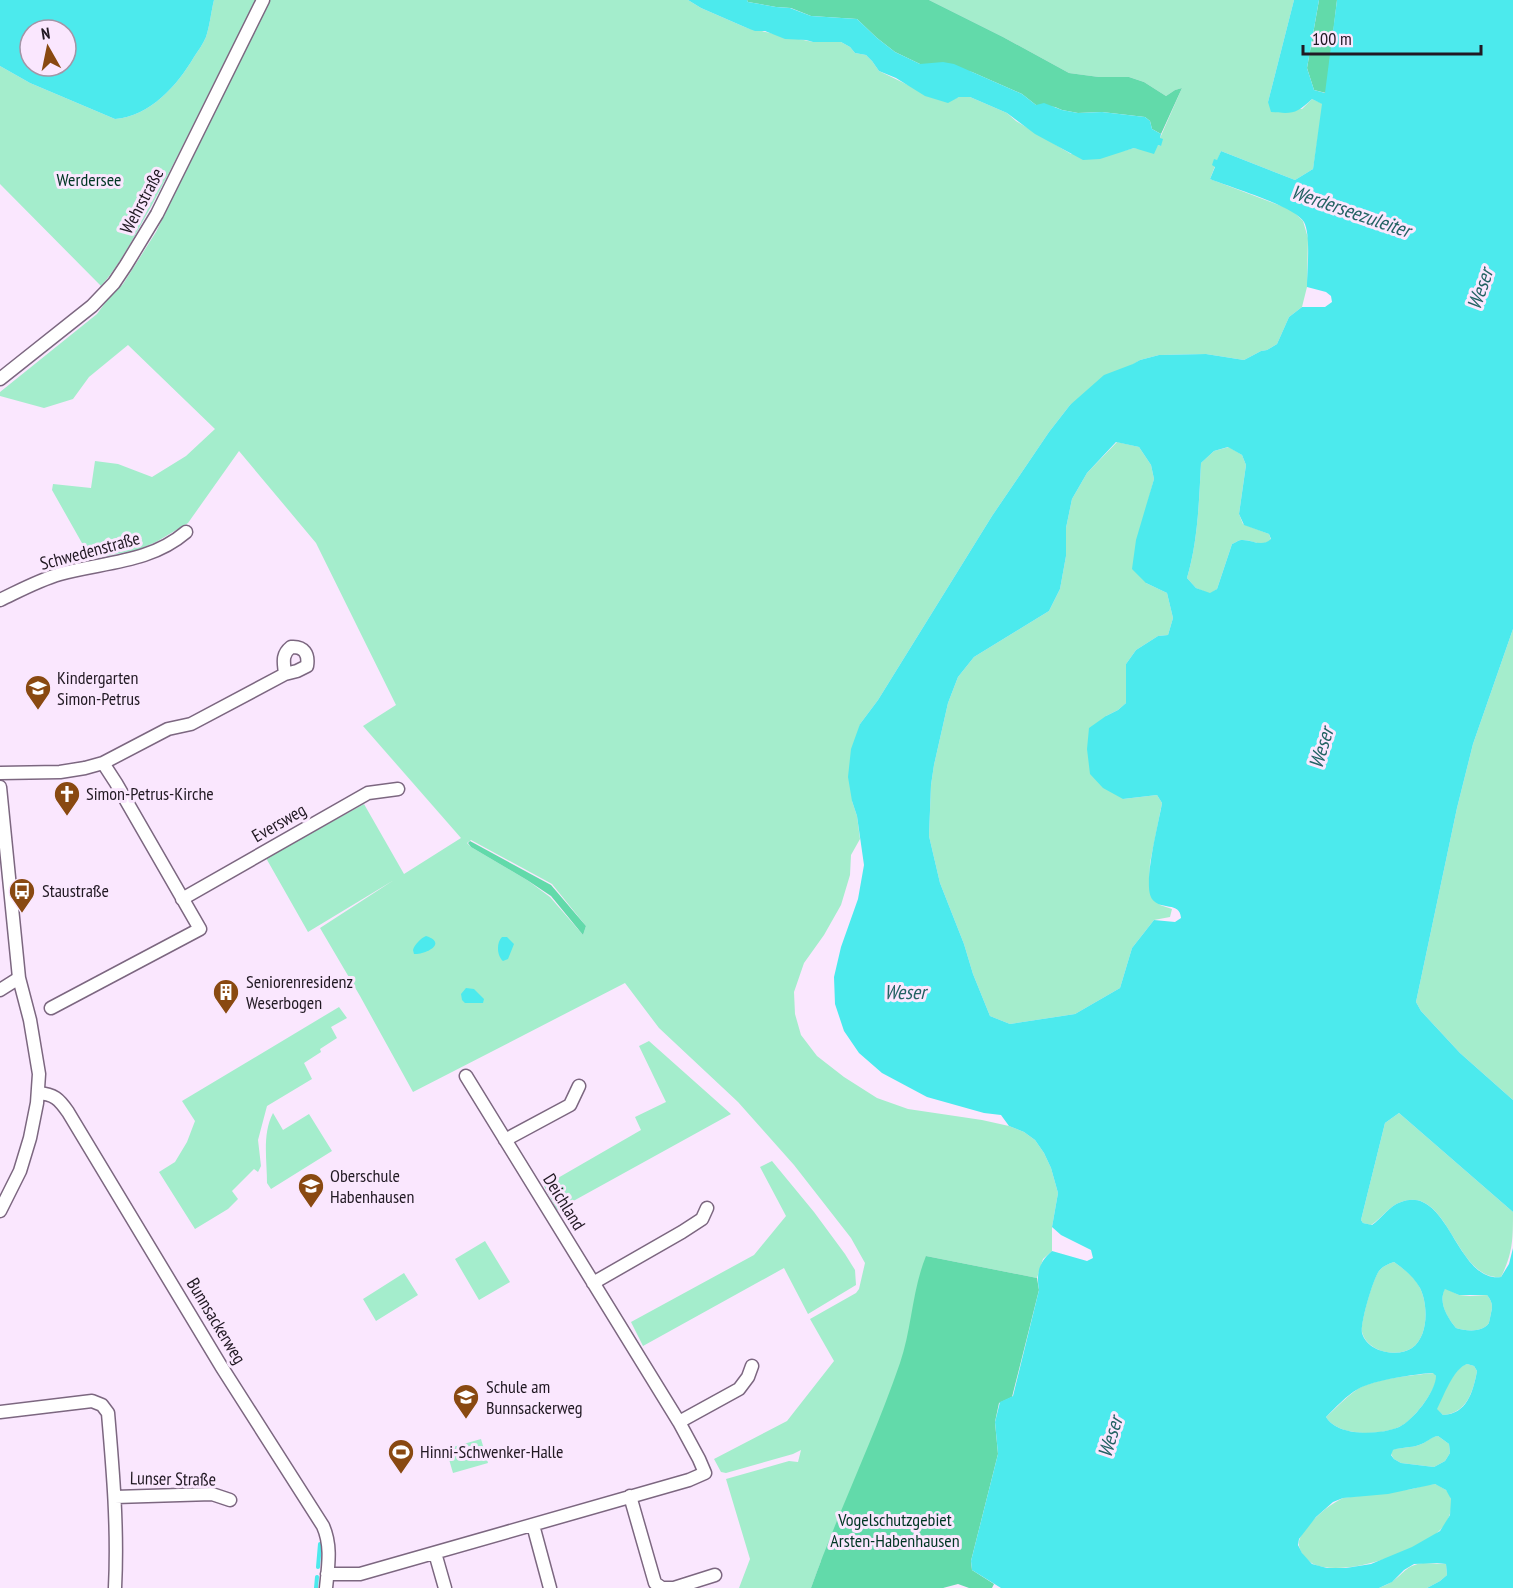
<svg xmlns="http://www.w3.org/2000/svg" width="1513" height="1588" font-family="'PT Sans Narrow',sans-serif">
	<rect width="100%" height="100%" fill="#fae7fe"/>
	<path fill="#a4edcc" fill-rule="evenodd" d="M214,0H257C220,67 189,137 152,205C136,233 122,262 101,286L0,184V66L30,83L115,119C150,116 177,86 194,57C198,51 203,44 206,37C210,25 211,12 214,0Z
		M270,0H688L701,8L747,28L813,42H841L850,47L855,53L866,55L872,61L879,71L908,85L951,100L959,97H970L1007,113L1016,121L1071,154L1123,151L1134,148L1140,149L1158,145L1161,146L1160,138L1182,88L1175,90L1166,96L1144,82L1129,77H1099L1069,73L1003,37L929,0H1294L1268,102L1302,109L1312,99L1323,104L1313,169L1295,180L1221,151L1210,179L1292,210L1303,221L1308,238L1307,287L1302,307L1289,317L1277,344L1267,350L1261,351L1244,360L1206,354L1159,355L1140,360L1070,405L1049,432L992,516L878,700L860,724L852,801L857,816L860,839L851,855L850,875L841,905L824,935L804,963L794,992L795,1014L801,1035L817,1056L844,1077L877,1098L908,1109L982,1120L1009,1126L1024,1132L1035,1140L1044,1153L1051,1168L1058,1193L1052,1227V1251L1043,1259L1037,1278L926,1256L945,1586L943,1588L821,1561L811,1588H739L750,1559L726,1479L789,1461L798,1462L801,1450L793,1454L726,1473L721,1472L714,1459L787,1421L834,1361L810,1319L856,1293L859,1289L865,1263L851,1238L794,1165L738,1102L659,1028L625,983L413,1092L360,996L320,928L394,880L308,932L266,858L364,804L404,874L461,838L363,726L396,705L316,543L239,451L188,523L156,542L137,550L91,559L52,490L53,484L91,488L95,461L118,464L152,477L186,456L215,429L128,345L89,377L73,399L44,408L0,396V392L97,314L110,296L123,284L156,232ZM471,840L552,884L586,926L583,935L550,897L527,880L471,847L467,843Z
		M1117,442L1139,447L1151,465L1154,479L1147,505L1146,583L1167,593L1173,618L1168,635L1158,636L1136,650L1126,664V703L1118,710L1106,716L1123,799L1157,795L1162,803L1150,863L1149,885L1160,905L1172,909L1170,917L1154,920L1132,948L1120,988L1075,1014L1010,1024L990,1016L973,974L964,944L940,883L929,836L931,785L934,765L948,703L958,677L974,657L1049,611L1060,589L1066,556V528L1072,499L1087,473Z
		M1229,447L1242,455L1246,465L1239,514L1243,524L1269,534L1271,540C1261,548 1252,539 1241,540C1238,540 1235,543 1232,544L1217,589L1210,594L1196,588L1187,578C1198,541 1199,501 1201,463L1214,451Z
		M1513,629V1100L1460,1053L1421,1011L1416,1002L1457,808L1473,744Z
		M339,1007L347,1018L331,1027L337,1038L320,1049L321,1052L304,1063L312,1079L267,1106L258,1140L261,1166L258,1172L254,1169L232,1191L238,1199L228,1209L195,1229L159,1172L175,1162L187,1142L195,1121L182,1101Z
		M649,1041L731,1114L557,1210L544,1186L641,1130L635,1117L666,1102L639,1046Z
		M273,1113L283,1130L309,1114L332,1151L271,1189L267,1183C267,1160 262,1134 273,1113Z
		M1399,1113L1513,1212C1513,1239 1513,1253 1501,1277C1455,1281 1449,1184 1401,1202C1389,1206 1382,1218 1371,1225L1363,1223L1361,1220L1385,1123Z
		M772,1161L814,1212L845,1254L855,1270L856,1285L808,1314L784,1268L643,1346L631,1322L754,1255L786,1216L760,1167Z
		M485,1241L510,1282L479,1300L455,1259Z
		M1394,1262C1404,1269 1415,1277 1420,1288C1428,1304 1429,1336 1412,1348C1397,1358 1367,1352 1362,1332C1360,1324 1373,1278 1379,1271C1383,1266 1388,1264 1394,1262Z
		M404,1273L418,1295L376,1321L363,1299Z
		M1445,1288L1459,1295L1470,1296L1487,1295C1492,1301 1493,1306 1491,1313C1491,1314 1489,1322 1489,1323C1482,1333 1466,1331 1456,1328C1447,1317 1438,1303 1445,1288Z
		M1467,1364L1474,1366L1477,1371C1473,1392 1467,1413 1443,1415L1436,1409C1443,1396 1453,1368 1467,1364Z
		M1434,1373C1436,1376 1437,1377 1436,1381C1432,1395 1413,1420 1401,1426C1382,1436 1338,1437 1326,1417C1335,1409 1344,1399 1355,1391C1370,1379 1413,1375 1434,1373Z
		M1438,1436L1449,1444L1450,1453L1445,1461L1434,1467L1401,1463L1394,1459L1391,1454L1392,1450C1401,1447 1411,1448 1419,1445C1426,1443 1430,1437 1438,1436Z
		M481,1439L488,1463L453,1473L446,1449Z
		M1435,1484C1439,1486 1444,1488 1447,1491C1457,1503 1449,1523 1438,1532C1415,1553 1343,1578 1313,1564C1310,1562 1306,1558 1303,1555C1300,1550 1297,1544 1300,1538C1307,1523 1328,1505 1343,1498L1412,1489L1426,1485Z
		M1423,1563L1446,1564L1447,1575L1440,1581L1427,1588H1379C1383,1586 1389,1584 1393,1581C1405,1572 1407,1565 1423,1563Z"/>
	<path fill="#62daaa" d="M747,0H929L1003,37L1069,73L1099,77H1129L1144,82L1166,96L1175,90L1182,88L1161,134L1152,129L1150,121L1145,117L1102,112L1078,113L1062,110L1055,107L1036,105L1022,94L972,72L930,64H920L895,52L877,38L857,19L811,16L791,8L776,7L748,2Z
		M1319,0H1337L1326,93L1314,90L1307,68Z
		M470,841L551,885L586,926L583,935L551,896L527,880L471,847L468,843Z
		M926,1256L1037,1278L1039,1290L1012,1397L999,1403L995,1422L998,1454L971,1561L972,1570L994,1584L992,1588H969L958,1584L943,1588H811C838,1512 874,1439 900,1363C912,1328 912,1290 926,1256Z"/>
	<path fill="#4ceaed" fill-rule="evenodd" d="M0,0H214C211,12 210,25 206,37C203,44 198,51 194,57C177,86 150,116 115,119L30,83L0,66ZM30,30H66V66H30Z
		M688,0H747L748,2L776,7L790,8L811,16L857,19L877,38L895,52L920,64L943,62L954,64L1022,94L1036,105L1044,103L1062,110L1078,113L1102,112L1145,117L1150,121L1152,129L1161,134L1160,138L1163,139L1161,146L1158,145L1154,154L1134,148L1100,159L1083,160L1035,134L1007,113L970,97H959L948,103L925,96L896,78L879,71L872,61L866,55L855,53L850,47L841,42H813L806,40L785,39L765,31H755L747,28L701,8Z
		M1294,0H1319L1307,68L1314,90L1325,93L1337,0H1513V629L1473,744L1457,808L1416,1002L1421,1011L1460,1053L1513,1100V1212L1399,1113L1385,1123L1361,1220L1363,1223L1372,1225C1382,1218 1389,1206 1401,1202C1449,1184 1456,1283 1501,1277L1509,1264L1513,1248V1588H1427L1440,1581L1447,1575L1446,1564L1437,1563L1414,1564L1404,1570L1392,1582L1379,1588H1001L972,1570L971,1561L998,1454L995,1422L1000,1402L1013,1396L1039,1290C1036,1273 1039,1262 1052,1251L1087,1261L1093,1258L1091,1250L1061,1235L1052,1227L1058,1193L1051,1168L1044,1153L1035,1140L1024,1132L1009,1126L1001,1115L984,1113L927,1097L882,1073L859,1053L844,1031L835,1004L834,977L841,947L858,899L864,865L857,816L852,801L848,777L851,749L860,724L878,700L992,516L1049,432L1070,405L1104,375L1133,364L1140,360L1159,355L1206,354L1244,360L1261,351L1267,350L1277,344L1289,317L1302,307H1325L1332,302L1331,296L1326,292L1307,287C1307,271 1311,235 1304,222C1295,206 1229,187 1210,179L1215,167L1212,165L1214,159L1217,160L1221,151L1295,180L1313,169L1322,104L1312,99C1296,114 1293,114 1271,112L1268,102ZM1116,442L1139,447L1151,465L1154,479L1136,540L1132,569L1146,583L1167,593L1173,618L1168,635L1158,636L1136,650L1126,664V703L1118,710L1106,716L1089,728L1087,749L1090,774L1103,788L1123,799L1157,795L1162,803C1159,822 1142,885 1152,899C1161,911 1180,901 1181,918L1175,922L1154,920L1132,948L1120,988L1075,1014L1010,1024L990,1016L973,974L964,944L940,883L929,836L931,785L934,765L948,703L958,677L974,657L1049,611L1060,589L1066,556V528L1072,499L1087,473ZM1228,447L1242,455L1246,465L1239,514L1244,525L1269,534L1271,539C1261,548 1252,539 1241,540C1238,540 1235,543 1232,544L1217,589L1210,593L1196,588L1187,578C1198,541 1199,501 1201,463L1214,451ZM1394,1262C1404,1269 1414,1277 1420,1288C1428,1304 1429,1336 1412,1348C1398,1358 1367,1352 1362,1333C1360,1324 1373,1279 1379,1271C1383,1266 1388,1264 1394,1262ZM1445,1289L1459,1295H1487C1492,1301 1493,1306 1491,1313C1491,1314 1489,1322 1489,1323C1482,1333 1466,1331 1456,1328C1447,1317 1438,1302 1445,1289ZM1467,1364L1474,1366L1477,1371C1473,1392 1467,1414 1443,1415L1437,1409C1444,1396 1453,1369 1467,1364ZM1433,1373L1436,1376C1436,1391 1413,1421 1399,1427C1380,1435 1338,1437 1326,1417C1335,1408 1347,1395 1358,1389C1374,1380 1415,1374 1433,1373ZM1438,1436L1449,1444L1450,1453L1445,1461L1434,1467L1401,1463L1394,1459L1391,1455L1393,1450C1401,1447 1411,1448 1419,1445C1426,1443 1431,1437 1438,1436ZM1435,1484L1446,1490L1451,1499L1450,1515L1440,1531L1412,1547L1371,1564L1346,1568H1327L1312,1564L1302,1553L1298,1545L1299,1539L1316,1517L1333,1502L1343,1498L1388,1494Z
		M426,936C448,943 426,955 414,954L413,950C414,945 421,938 426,936Z
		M502,937H507L514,944L508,959L503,961C497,956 496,943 502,937Z
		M466,988L474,989L484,999L483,1003H465L462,1000L461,994Z"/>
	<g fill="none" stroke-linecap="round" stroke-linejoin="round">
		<path stroke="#4ceaed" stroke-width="4" d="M318,1567L320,1544
			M316,1588L317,1577"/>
		<g stroke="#7c6780" stroke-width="15">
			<path id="minor" d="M0,379L92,306L114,283L126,265L157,214L263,0
				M0,600C19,591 39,580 60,574C103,562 150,563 186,532
				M291,647C304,646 309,654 307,666L297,671L285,674C284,663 281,655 291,647Z
				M0,773L60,772L85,768L103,763L168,729L191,724L285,674
				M0,787L19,978L30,1020L39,1074L37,1103L30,1138L20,1171L0,1211
				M182,899L368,793L398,789
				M0,990L19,978
				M51,1008L200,929L116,783L103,763
				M38,1093C54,1094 59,1099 68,1112L221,1366L323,1526C332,1546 328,1567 326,1588
				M505,1140L570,1105L579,1086
				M593,1283L682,1232L702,1219L707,1208
				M0,1412L92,1401L102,1405L108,1413C113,1471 118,1529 115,1588
				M679,1422L739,1389L748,1377L752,1366
				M630,1496L655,1583L662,1588H674L715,1575
				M115,1497L212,1494L230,1500
				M533,1525L550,1588
				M435,1553L445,1588
				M327,1574H360L689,1480L705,1473L699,1459L679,1422L466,1076"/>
		</g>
		<use href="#minor" stroke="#fff" stroke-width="12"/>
	</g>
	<defs>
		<g id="school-pin" transform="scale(1.35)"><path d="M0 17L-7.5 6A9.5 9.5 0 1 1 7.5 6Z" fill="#894911" stroke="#fae7fe"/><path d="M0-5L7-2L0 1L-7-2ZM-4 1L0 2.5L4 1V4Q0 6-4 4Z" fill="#fff"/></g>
		<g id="church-pin" transform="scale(1.35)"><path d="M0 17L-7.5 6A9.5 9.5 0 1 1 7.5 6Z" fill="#894911" stroke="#fae7fe"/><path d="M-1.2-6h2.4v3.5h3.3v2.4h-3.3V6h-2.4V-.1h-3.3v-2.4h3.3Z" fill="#fff"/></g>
		<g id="bus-pin" transform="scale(1.35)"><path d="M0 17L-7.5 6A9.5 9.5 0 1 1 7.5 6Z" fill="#894911" stroke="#fae7fe"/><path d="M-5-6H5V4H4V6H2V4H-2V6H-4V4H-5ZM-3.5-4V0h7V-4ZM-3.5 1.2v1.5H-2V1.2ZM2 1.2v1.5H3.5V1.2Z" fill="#fff"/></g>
		<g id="building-pin" transform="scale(1.35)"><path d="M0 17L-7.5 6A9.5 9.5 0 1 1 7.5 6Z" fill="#894911" stroke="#fae7fe"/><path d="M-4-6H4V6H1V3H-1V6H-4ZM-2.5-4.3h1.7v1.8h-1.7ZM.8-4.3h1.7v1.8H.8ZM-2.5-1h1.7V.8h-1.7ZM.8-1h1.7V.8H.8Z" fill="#fff"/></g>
		<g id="stadium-pin" transform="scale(1.35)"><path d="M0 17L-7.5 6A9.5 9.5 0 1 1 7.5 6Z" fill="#894911" stroke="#fae7fe"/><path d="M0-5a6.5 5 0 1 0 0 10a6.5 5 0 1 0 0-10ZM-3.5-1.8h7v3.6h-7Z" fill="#fff"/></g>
	</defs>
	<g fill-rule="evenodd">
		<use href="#school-pin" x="38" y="688"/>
		<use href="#church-pin" x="67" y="794"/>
		<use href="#bus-pin" x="22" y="891"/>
		<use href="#building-pin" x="226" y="992"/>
		<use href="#school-pin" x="311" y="1186"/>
		<use href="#school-pin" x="466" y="1397"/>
		<use href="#stadium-pin" x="401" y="1452"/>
	</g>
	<g text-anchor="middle" stroke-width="6" stroke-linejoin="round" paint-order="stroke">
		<g font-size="18" fill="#003624" stroke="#fae7fe">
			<text x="89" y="186">Werdersee</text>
			<text x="895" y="1526">Vogelschutzgebiet<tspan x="895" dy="21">Arsten-Habenhausen</tspan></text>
		</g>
		<g font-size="18" fill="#211923" stroke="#fae7fe">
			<text transform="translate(142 201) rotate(-62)" y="6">Wehrstraße</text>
			<text transform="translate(90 551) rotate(-15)" y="6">Schwedenstraße</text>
			<text transform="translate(279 823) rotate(-30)" y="6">Eversweg</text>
			<text transform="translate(564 1202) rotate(58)" y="6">Deichland</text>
			<text transform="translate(216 1321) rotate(59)" y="6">Bunnsackerweg</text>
			<text transform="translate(173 1479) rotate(1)" y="6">Lunser Straße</text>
		</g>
		<g font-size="18" fill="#211923" stroke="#fae7fe" text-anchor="start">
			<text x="57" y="684">Kindergarten<tspan x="57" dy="21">Simon-Petrus</tspan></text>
			<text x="86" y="800">Simon-Petrus-Kirche</text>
			<text x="42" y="897">Staustraße</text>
			<text x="246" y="988">Seniorenresidenz<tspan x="246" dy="21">Weserbogen</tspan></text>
			<text x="330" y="1182">Oberschule<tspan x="330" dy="21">Habenhausen</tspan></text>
			<text x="486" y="1393">Schule am<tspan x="486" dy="21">Bunnsackerweg</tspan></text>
			<text x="420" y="1458">Hinni-Schwenker-Halle</text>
		</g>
		<g font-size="20" font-style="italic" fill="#236263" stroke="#fae7fe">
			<text transform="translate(1351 211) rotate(19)" y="7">Werderseezuleiter</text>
			<text transform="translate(1480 289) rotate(-71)" y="7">Weser</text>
			<text transform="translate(1321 748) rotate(-73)" y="7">Weser</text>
			<text x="905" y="999">Weser</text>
			<text transform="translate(1110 1437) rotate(-73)" y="7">Weser</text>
		</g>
	</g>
	<g transform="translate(48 48) rotate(351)"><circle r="28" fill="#fae7fe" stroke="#a395a6" stroke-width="1.5"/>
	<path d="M0-4.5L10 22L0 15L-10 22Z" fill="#894911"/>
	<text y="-9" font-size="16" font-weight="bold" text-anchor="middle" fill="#211923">N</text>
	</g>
	<path d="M1303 45v9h178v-9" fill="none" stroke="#211923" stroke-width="3"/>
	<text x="1312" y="45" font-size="18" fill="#211923" stroke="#fae7fe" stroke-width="4.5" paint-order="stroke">100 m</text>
</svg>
